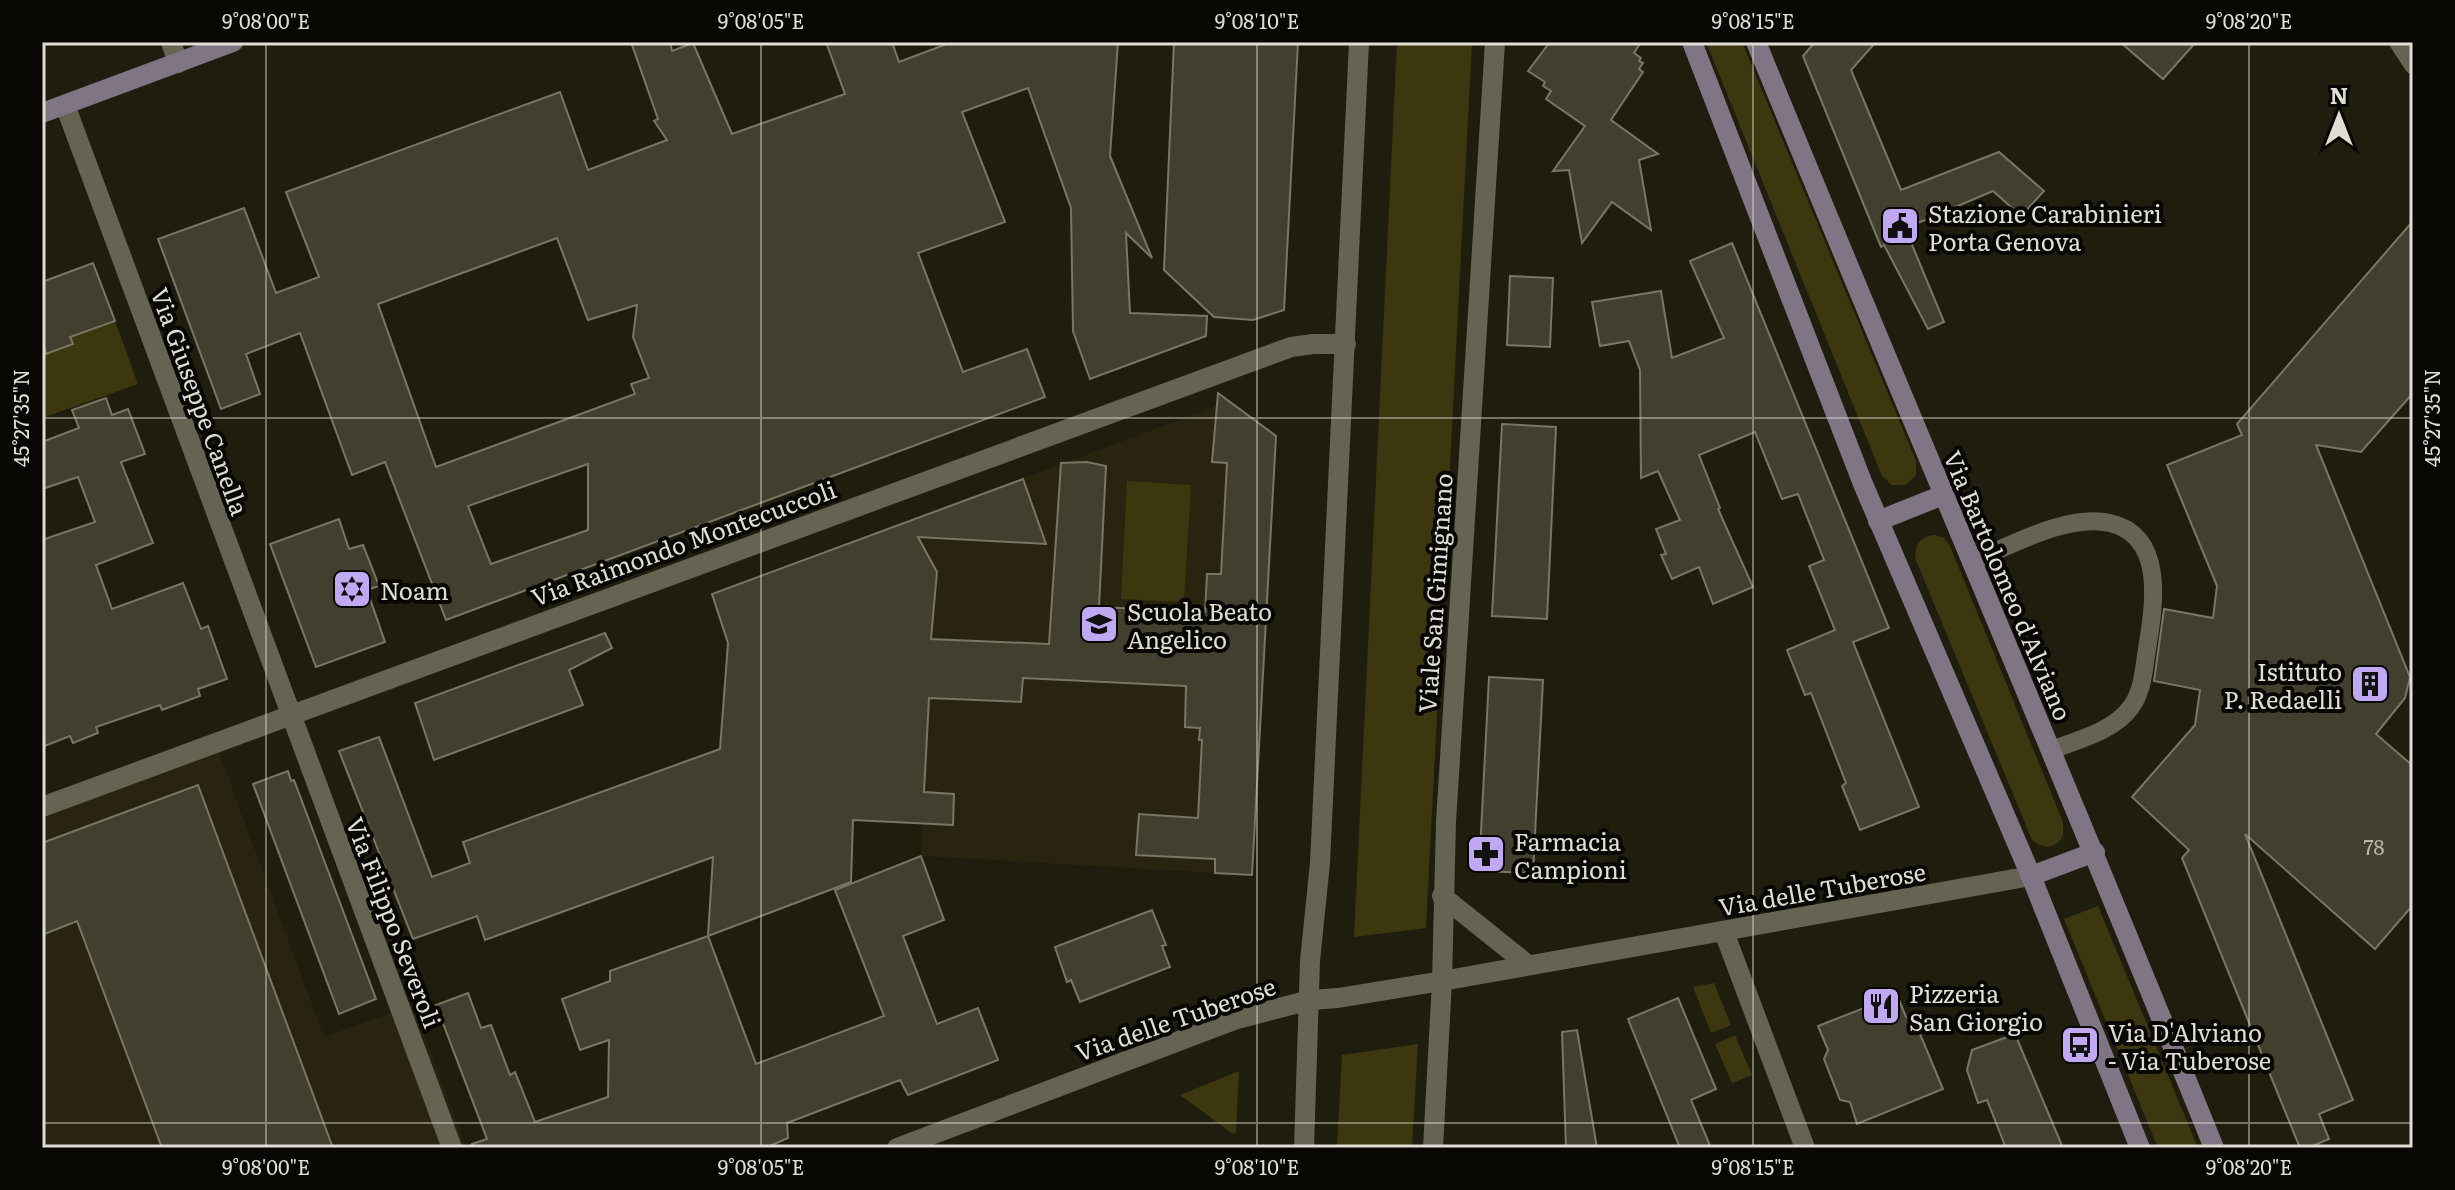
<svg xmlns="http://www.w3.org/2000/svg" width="2455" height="1190" font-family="Literata,serif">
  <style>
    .built { fill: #28240f }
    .green { fill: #3d370f }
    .building { fill: #423f2f; stroke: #787664; stroke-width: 2; fill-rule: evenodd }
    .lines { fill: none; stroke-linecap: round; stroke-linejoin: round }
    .lane { stroke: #656351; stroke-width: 18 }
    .street { stroke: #656351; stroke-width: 20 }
    .secondary { stroke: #807584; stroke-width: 20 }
    .ticks { fill: none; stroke: #e0ded4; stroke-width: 2; stroke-opacity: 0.45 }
    .labels { text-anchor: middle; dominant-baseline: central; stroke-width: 8; stroke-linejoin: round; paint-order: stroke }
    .number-label { font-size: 20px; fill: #b8b6ab }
    .poi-label { font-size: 24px; fill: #e0ded4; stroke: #080703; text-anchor: start }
    .street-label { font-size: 24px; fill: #e0ded4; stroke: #080703 }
    .neatline { fill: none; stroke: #e0ded4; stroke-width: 3 }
    .ticks-label { font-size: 20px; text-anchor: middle; fill: #e0ded4 }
  </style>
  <rect width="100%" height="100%" fill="#1f1d0e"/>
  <g class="built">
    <polygon points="1230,401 1276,435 1252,875 921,856 931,639 938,574 923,545 913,519"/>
    <polygon points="218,750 324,1037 413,1005 466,1148 42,1148 42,815"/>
  </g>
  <g class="green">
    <polygon points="1397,42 1472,42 1426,928 1354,937"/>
    <polygon points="1706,42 1742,42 1916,461 1916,475 1906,485 1892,485 1882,476"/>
    <polygon points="115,321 138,384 42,418 42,347 47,354 73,344 70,337"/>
    <polygon points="1127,481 1191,485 1184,602 1121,599"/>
    <path d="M1935,535L1944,538L1950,546L2063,822V836C2056,849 2043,850 2032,840L1916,560C1913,546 1920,536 1935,535Z"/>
    <polygon points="2098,906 2198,1148 2158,1148 2064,919"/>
    <polygon points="1714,983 1731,1025 1711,1033 1693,987"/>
    <polygon points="1735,1035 1752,1075 1732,1083 1715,1044"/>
    <polygon points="1418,1044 1412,1148 1337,1148 1342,1055"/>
    <polygon points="1239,1071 1236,1132 1233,1134 1180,1095"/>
  </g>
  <g class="building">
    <path d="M631,42H670L672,51L693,43L732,134L845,94L826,42H892L899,62L952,42H1118L1110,156L1152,258L1126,233L1130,313L1207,316L1206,336L1090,379L1073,331L1071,208L1028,88L962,112L1005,222L918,253L963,372L1027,349L1045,397L446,620L385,462L352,475L300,333L246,354L260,394L221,409L158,239L244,208L276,293L319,277L286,192L560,92L588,170L667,140L654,121L658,119ZM557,238L588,320L637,305L633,337L649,378L631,384L635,394L436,467L378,304ZM588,464V530L491,564L468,506Z"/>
    <polygon points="1174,42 1298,42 1284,310 1253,320 1214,317 1164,270"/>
    <polygon points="1550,42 1641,42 1634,53 1641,58 1639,61 1643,63 1639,69 1643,72 1611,120 1658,154 1639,160 1651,230 1612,202 1582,243 1569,170 1553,171 1585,126 1546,99 1551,91 1543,86 1545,82 1528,71"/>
    <polygon points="1815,42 1876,42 1851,70 1901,190 1999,152 2044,191 2021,216 1993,191 1913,225 1916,231 1908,235 1944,322 1928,329 1884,245 1881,247 1803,56"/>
    <polygon points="2120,42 2196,42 2163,79"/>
    <polygon points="2413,221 2413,393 2361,452 2316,445 2410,677 2405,698 2376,734 2413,766 2413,905 2375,949 2245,834 2353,1100 2319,1114 2329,1139 2308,1148 2300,1148 2182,858 2189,850 2132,797 2195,725 2200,690 2154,681 2164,609 2213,618 2217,586 2167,465 2242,435 2237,424"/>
    <polygon points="1732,243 1889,628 1853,642 1919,807 1860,830 1842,786 1846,783 1811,693 1805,695 1787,650 1835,630 1809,566 1824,560 1798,494 1782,499 1755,432 1699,455 1720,508 1718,509 1753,587 1713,604 1699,567 1672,579 1661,555 1666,554 1656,529 1680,520 1658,471 1641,478 1640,370 1629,341 1600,346 1592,302 1661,291 1672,358 1724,338 1690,261"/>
    <polygon points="93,263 115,321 70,337 73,344 46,354 42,340 42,282"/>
    <polygon points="1510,276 1553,278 1550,347 1507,345"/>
    <polygon points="1218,393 1276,436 1252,875 1215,873 1215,859 1136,855 1139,814 1198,818 1202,740 1199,740 1200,728 1185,727 1186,686 1023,678 1021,702 929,698 924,792 954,794 953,825 853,820 851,882 708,936 713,857 485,940 477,916 413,939 339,751 379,737 432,877 470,863 463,842 720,749 728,643 712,594 1023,479 1046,544 918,537 937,572 931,639 1049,644 1061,463 1087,462 1106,466 1099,607 1205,612 1207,574 1221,574 1227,463 1212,462"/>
    <polygon points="106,398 112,415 128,409 145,454 121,462 153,543 96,565 112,609 183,583 201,629 208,626 227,679 198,689 200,696 162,710 160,705 96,727 98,733 73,743 70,736 42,747 42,540 95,522 78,477 42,489 42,442 79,428 72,410"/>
    <polygon points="1502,424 1556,427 1547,619 1492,616"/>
    <polygon points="339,519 349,549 363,545 379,586 367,590 385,642 316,667 270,544"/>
    <polygon points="605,633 612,648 569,670 583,705 434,760 415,703"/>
    <polygon points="1489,677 1543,680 1533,873 1479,871"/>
    <polygon points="288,771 291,781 294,780 376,999 339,1014 253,784"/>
    <polygon points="198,785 228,866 333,1148 162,1148 77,921 42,935 42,843"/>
    <polygon points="921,856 944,920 903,936 937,1024 978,1008 998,1060 908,1095 900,1080 787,1123 788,1138 765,1148 472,1148 472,1144 487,1139 436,1005 468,993 481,1028 491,1025 510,1075 515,1072 535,1122 608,1097 609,1040 580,1050 562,999 610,981 610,971 708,936 756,1064 884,1016 835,890"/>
    <polygon points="1152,910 1166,945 1162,946 1170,967 1080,1002 1071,980 1067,982 1055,947"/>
    <polygon points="1897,995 1906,1017 1915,1022 1943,1089 1857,1124 1850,1102 1840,1100 1824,1059 1828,1050 1818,1026"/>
    <polygon points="1678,998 1716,1089 1691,1100 1711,1148 1680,1148 1628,1019"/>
    <polygon points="1577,1030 1597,1148 1566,1148 1562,1032"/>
    <polygon points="2015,1034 2063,1148 2006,1148 1987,1100 1978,1103 1967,1070 1972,1050"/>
  </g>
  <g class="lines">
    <g class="lane">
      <polyline points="2398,42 2413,65"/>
      <path d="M1971,562C2010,546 2068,513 2110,523C2166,536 2154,606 2147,649C2144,668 2143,691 2131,707C2114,731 2078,740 2051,750"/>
    </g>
    <g class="street">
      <polyline points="171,42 178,63"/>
      <polyline points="65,105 452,1148"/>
      <polyline points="42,807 1291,347 1313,344 1346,344"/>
      <polyline points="1442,896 1528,965"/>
      <polyline points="1724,932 1805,1148"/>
      <polyline points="897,1148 1237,1019 1310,1000 1338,998 1442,981 2031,876"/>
      <polyline points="1304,1148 1310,961 1320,863 1359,42"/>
      <polyline points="1433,1148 1442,981 1446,822 1495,42"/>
    </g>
    <g class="secondary">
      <polyline points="1692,42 1863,484 2031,876 2140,1148"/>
      <path d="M1756,42C1907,411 2065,778 2214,1148"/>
      <polyline points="42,113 233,42"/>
      <polyline points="1878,521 1943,495"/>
      <polyline points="2031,876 2095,852"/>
    </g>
  </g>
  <path class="ticks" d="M266,42V1148M761,42V1148M1257,42V1148M1753,42V1148M2249,42V1148M42,418H2413M42,1123H2413"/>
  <defs>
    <g id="civic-square" transform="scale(2)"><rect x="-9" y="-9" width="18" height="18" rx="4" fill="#c0a8f3" stroke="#080703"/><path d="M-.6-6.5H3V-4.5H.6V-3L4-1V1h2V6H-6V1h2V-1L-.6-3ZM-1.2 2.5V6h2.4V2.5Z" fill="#111"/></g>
    <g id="synagogue-square" transform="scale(2)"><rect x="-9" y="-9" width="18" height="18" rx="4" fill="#c0a8f3" stroke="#080703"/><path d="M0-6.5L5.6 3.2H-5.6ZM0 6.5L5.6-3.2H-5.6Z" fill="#111"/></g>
    <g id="school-square" transform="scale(2)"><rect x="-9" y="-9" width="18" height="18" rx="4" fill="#c0a8f3" stroke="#080703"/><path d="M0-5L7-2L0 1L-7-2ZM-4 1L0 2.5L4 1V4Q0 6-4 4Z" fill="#111"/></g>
    <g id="building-square" transform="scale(2)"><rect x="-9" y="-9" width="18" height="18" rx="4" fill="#c0a8f3" stroke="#080703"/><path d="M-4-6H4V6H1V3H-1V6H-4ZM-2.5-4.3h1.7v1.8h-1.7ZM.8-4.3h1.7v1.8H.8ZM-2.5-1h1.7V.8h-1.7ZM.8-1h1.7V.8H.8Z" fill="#111"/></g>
    <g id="pharmacy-square" transform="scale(2)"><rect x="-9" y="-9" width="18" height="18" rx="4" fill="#c0a8f3" stroke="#080703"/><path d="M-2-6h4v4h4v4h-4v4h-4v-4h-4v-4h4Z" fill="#111"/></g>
    <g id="restaurant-square" transform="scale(2)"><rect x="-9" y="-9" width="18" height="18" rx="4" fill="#c0a8f3" stroke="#080703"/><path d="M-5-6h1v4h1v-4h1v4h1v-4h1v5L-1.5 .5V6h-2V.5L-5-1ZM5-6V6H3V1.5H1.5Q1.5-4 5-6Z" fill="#111"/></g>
    <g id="bus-square" transform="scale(2)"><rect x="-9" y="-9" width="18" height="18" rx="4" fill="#c0a8f3" stroke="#080703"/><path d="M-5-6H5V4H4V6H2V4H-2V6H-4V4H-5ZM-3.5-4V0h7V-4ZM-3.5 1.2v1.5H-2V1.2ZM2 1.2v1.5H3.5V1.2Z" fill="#111"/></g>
  </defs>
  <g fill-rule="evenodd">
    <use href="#civic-square" x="1900" y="226"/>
    <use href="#synagogue-square" x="352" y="589"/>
    <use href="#school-square" x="1099" y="624"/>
    <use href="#building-square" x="2370" y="684"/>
    <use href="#pharmacy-square" x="1486" y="854"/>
    <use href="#restaurant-square" x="1881" y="1006"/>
    <use href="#bus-square" x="2080" y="1045"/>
  </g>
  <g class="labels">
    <g class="number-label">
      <text x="2374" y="846">78</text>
    </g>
    <g class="poi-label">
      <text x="1928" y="212">Stazione Carabinieri<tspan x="1928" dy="28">Porta Genova</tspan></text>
      <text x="380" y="589">Noam</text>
      <text x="1127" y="610">Scuola Beato<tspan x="1127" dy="28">Angelico</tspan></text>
      <text x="2342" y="670" text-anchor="end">Istituto<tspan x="2342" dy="28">P. Redaelli</tspan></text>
      <text x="1514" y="840">Farmacia<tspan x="1514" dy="28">Campioni</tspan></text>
      <text x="1909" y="992">Pizzeria<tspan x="1909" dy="28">San Giorgio</tspan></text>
      <text x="2108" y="1031">Via D'Alviano<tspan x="2108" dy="28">- Via Tuberose</tspan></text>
    </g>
    <g class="street-label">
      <text transform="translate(201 401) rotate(70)">Via Giuseppe Canella</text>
      <text transform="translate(683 542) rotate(-20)">Via Raimondo Montecuccoli</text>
      <text transform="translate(2009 585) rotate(67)">Via Bartolomeo d'Alviano</text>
      <text transform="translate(1434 593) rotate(-86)">Viale San Gimignano</text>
      <text transform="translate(1822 888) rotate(-10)">Via delle Tuberose</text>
      <text transform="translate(395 922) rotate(69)">Via Filippo Severoli</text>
      <text transform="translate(1175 1018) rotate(-19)">Via delle Tuberose</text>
    </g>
  </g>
  <rect width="2455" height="1190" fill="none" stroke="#080703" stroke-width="88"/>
  <g transform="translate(2339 116)" stroke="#080703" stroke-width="6" paint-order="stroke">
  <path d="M0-6L14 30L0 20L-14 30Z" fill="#e0ded4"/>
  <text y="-12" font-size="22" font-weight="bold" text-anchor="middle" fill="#e0ded4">N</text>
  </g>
  <rect x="44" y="44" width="2367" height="1102" class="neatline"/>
  <g class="ticks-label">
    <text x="266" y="29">9°08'00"E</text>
    <text x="761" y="29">9°08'05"E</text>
    <text x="1257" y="29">9°08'10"E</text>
    <text x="1753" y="29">9°08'15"E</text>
    <text x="2249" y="29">9°08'20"E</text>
    <text transform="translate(22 418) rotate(-90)" y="7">45°27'35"N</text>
    <text transform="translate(2433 418) rotate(-90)" y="7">45°27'35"N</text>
    <text x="266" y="1175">9°08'00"E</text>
    <text x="761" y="1175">9°08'05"E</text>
    <text x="1257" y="1175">9°08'10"E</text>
    <text x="1753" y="1175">9°08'15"E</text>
    <text x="2249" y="1175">9°08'20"E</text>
  </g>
</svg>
